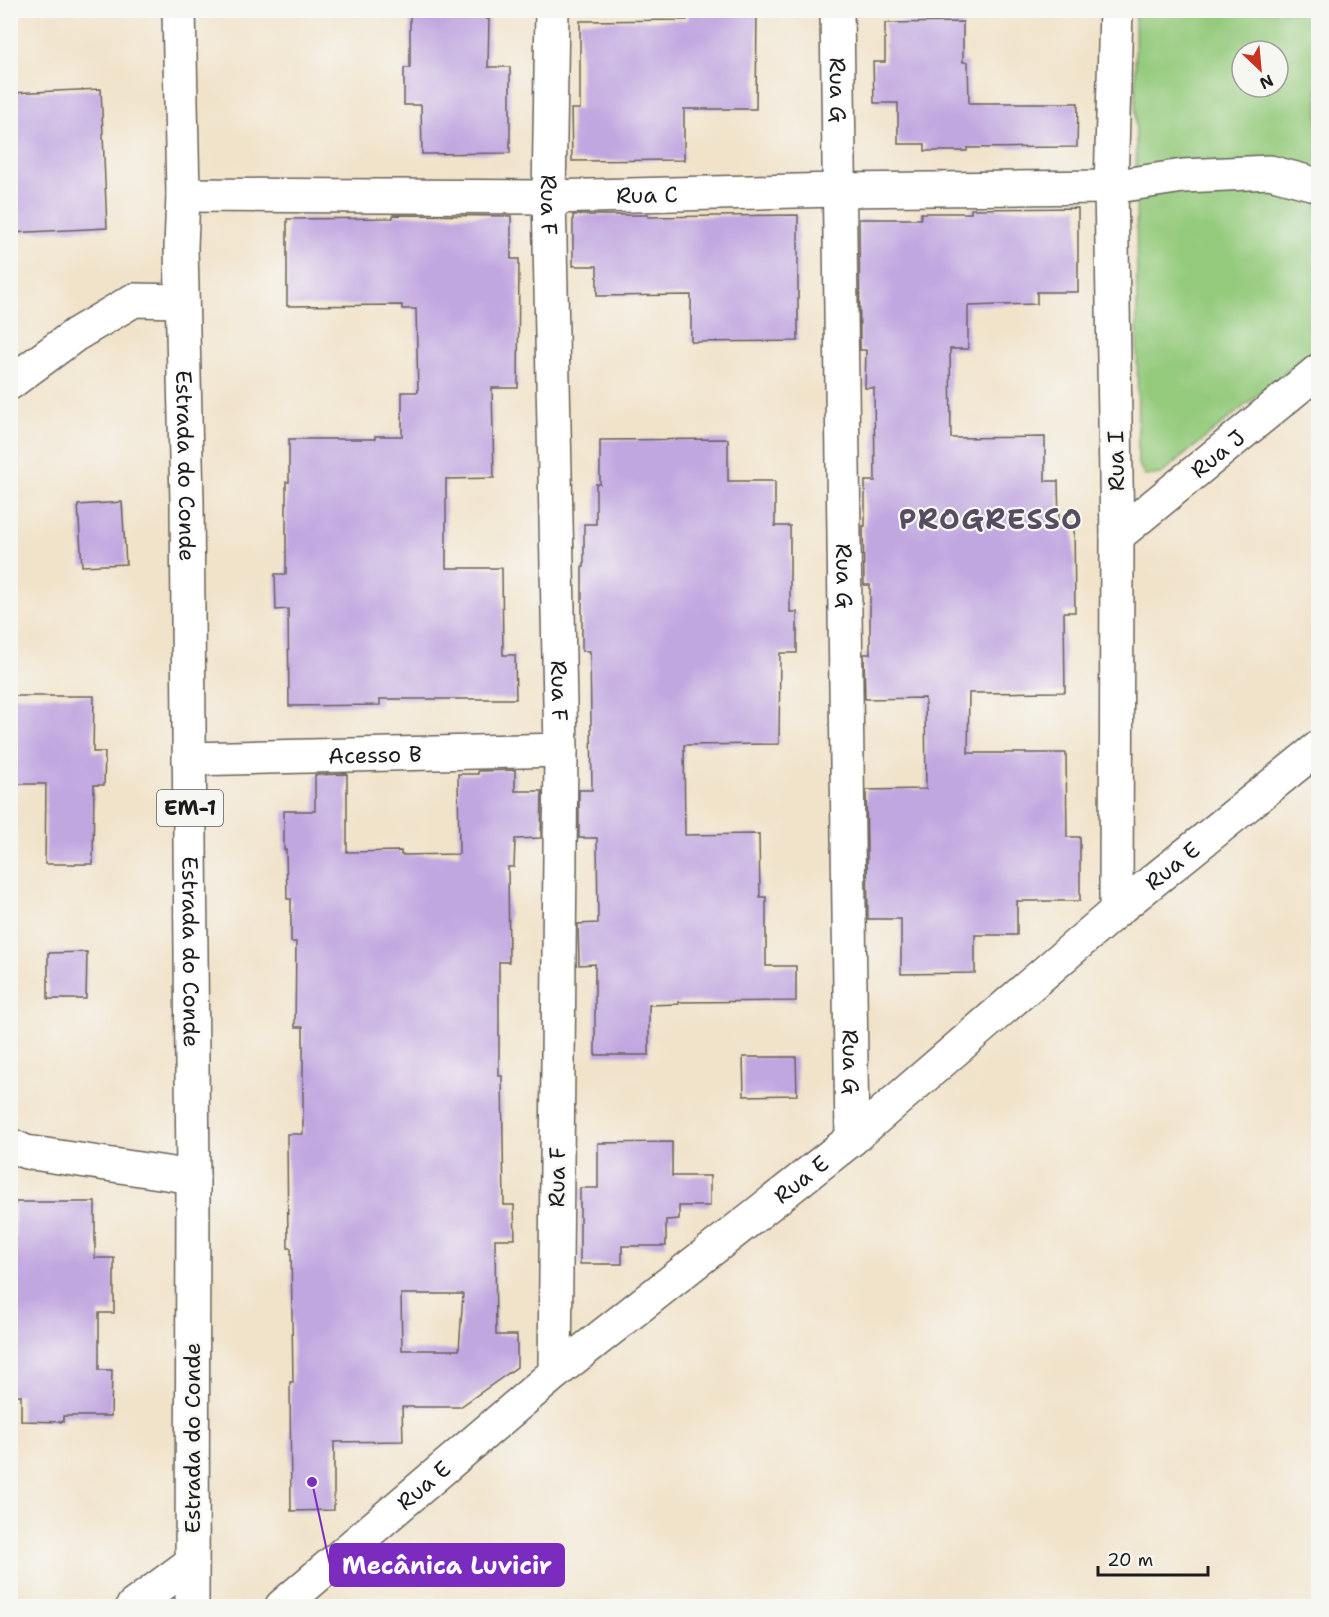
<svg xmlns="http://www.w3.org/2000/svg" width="1329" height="1617" font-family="'Shantell Sans',sans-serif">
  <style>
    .green { fill: #94ca7b; stroke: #58734c; stroke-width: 1.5; fill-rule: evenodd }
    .building { fill: #c1a7e0; fill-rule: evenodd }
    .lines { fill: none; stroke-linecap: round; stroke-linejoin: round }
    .minor-casing { stroke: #676259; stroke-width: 36 }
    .major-casing { stroke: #676259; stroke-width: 36 }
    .minor { stroke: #fff; stroke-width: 33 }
    .major { stroke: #fff; stroke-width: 33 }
    .labels { text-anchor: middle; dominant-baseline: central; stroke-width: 4.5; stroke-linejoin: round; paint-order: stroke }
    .shield { fill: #f6f6f2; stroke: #5d5d5c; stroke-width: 1.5 }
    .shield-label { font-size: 21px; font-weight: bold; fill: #1c1c1c }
    .street-label { font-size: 22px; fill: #1c1c1c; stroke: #f6f6f2 }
    .district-label { font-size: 28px; font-weight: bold; letter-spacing: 1.5px; fill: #564d61; stroke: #f6f6f2 }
    .leader { fill: none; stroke: #7b2cbf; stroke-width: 2 }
    .callout-dot { fill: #7b2cbf; stroke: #f6f6f2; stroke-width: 2 }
    .callout { fill: #7b2cbf; stroke: #7b2cbf; stroke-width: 2 }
    .callout-label { font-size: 24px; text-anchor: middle; font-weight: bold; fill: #fff }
  </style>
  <rect width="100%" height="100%" fill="#f6f6f2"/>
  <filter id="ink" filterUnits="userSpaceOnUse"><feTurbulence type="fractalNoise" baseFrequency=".0167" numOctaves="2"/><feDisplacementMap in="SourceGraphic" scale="12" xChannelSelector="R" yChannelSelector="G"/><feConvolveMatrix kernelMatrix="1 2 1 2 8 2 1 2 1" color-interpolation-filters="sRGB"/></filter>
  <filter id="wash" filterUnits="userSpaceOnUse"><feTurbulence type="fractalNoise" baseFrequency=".008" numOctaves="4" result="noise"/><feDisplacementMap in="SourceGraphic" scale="24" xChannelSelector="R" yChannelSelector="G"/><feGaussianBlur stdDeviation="1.35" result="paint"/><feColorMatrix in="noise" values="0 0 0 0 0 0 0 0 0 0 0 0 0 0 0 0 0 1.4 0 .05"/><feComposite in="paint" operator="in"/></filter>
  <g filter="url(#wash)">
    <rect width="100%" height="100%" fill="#f1e3ca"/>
    <path class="green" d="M1135,11H1318V346L1161,474L1145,476L1138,463ZM1242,51H1278V87H1242Z"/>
    <g id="blocks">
      <g class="building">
        <polygon points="410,10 487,10 487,19 489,19 488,67 510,67 510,153 422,154 421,105 404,105 404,68 410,68"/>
        <polygon points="687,10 757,10 756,109 684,109 684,160 572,161 571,109 580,109 580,21 687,20"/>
        <polygon points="963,22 963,62 968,62 969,103 1078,103 1077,147 967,148 967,151 925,151 925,144 898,144 898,103 874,103 873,62 885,62 885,23"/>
        <polygon points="101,89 107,228 10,233 10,93"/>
        <polygon points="1078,208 1078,292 1037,292 1037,304 968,306 968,349 950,349 951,438 1045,437 1045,481 1058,481 1059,524 1074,523 1075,612 1064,612 1065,692 969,693 968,753 1066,753 1067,837 1080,837 1080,901 1017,901 1017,935 975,935 975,973 901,974 901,919 868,919 866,790 926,789 925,698 865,699 864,654 870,654 870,585 864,585 863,526 865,526 865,481 875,481 874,388 865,388 866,350 860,350 859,219 921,219 921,213 971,213 971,209"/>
        <polygon points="393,215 511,216 511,259 519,259 518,388 492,388 494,478 446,479 446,568 502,568 503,655 515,655 516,699 380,699 380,705 289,706 288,609 276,610 275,574 286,574 286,482 289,482 289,439 375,439 375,436 402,436 402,392 418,392 416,309 402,309 402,305 287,306 287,219 393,218"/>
        <polygon points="573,215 648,215 648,217 798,215 798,341 691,342 691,295 597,296 597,266 573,266"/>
        <polygon points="728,439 728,481 775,481 775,526 790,526 790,612 797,612 797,653 780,653 779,744 684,745 685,835 759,834 760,897 766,897 766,966 796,966 796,1001 679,1002 679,1004 649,1005 649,1055 595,1055 595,964 579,965 578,924 598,923 597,838 579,838 579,790 592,790 590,651 582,651 582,567 584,567 584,524 596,524 596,484 600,484 600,440"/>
        <polygon points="122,502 126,564 82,566 78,505"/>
        <polygon points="10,696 94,696 93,752 105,752 104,785 94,785 93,864 45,864 46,784 10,784"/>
        <path d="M515,770V791H542L541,838L515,839L514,867H508L509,962H499V1076H502L504,1205H514L515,1239H495L496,1335H517V1367L460,1407H402L403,1441L334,1442V1510L291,1511L290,1382H293L291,1248H288L287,1134H303V1027H295L296,942H291V899H287L286,850H284V811H315V775L347,774V852L401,851V855L459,854L458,774H478V771ZM401,1294H463L459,1350H402Z"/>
        <polygon points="87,952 86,999 48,999 48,953"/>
        <polygon points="743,1057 796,1057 797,1095 744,1096"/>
        <polygon points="672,1142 672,1176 710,1176 710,1206 679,1206 679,1219 666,1220 666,1246 622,1246 622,1264 580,1264 580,1188 598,1188 598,1143"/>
        <polygon points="15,1202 95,1202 95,1258 114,1258 114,1313 99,1313 99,1370 112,1370 111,1416 63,1416 63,1422 21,1421 21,1395 10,1395 10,1285 15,1285"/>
      </g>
    </g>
  </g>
  <g filter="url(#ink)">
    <use href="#blocks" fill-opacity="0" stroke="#676259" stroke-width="1.5"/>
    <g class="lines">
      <g class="minor-casing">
        <g id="minor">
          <path id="s1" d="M552,10L549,197L561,750L555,1373"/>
          <path id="s2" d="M837,10L852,1139"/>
          <path id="s3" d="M183,195L549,197L838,190L1111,187L1183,176L1270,172L1318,185"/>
          <polyline points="10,383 75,335 134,300 182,301"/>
          <path id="s4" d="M1117,536L1318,371"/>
          <path id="s5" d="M189,759L561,750"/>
          <polyline points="1116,911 1117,536 1111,187 1116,10"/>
          <polyline points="10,1145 26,1152 193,1177"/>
          <polyline points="133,1606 191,1563"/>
          <path id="s6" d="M282,1606L555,1373L852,1139L1116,911L1318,748"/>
        </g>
      </g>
      <g class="major-casing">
        <g id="major">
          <path id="s7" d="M179,10L183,195L181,247L187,502L193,1177L192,1606"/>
        </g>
      </g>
      <use href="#minor" class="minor"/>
      <use href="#major" class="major"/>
    </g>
  </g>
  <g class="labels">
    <rect class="shield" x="157" y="790" width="66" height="36" rx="4.5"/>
    <g class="shield-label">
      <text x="190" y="808">EM-1</text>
    </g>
    <g class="street-label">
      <text stroke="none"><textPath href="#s2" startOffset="80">Rua G</textPath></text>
      <text stroke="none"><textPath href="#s3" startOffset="464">Rua C</textPath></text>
      <text stroke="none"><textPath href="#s1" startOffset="195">Rua F</textPath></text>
      <text stroke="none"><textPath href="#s4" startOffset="130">Rua J</textPath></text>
      <text transform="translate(1116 461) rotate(-91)">Rua I</text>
      <text stroke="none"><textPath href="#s7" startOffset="456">Estrada do Conde</textPath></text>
      <text stroke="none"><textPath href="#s2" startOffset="566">Rua G</textPath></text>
      <text stroke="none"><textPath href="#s1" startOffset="681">Rua F</textPath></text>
      <text stroke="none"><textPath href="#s5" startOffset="186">Acesso B</textPath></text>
      <text stroke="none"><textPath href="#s6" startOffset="1158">Rua E</textPath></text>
      <text stroke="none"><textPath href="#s7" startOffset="942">Estrada do Conde</textPath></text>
      <text stroke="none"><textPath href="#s2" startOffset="1052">Rua G</textPath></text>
      <text transform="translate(557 1177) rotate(-89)">Rua F</text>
      <text stroke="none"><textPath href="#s6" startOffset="672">Rua E</textPath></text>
      <text transform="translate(192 1438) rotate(-90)">Estrada do Conde</text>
      <text stroke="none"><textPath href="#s6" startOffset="186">Rua E</textPath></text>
    </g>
    <g class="district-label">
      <text x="991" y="519">PROGRESSO</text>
    </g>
  </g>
  <path class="leader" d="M312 1482L330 1565"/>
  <circle class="callout-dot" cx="312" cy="1482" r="6"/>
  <rect class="callout" x="330" y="1544" width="234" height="42" rx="6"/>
  <g class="callout-label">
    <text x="447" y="1574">Mecânica Luvicir</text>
  </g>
  <rect width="1329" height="1617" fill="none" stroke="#f6f6f2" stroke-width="36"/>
  <g transform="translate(1260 69) rotate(154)"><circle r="28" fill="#f6f6f2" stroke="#9f9f9c" stroke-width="1.5"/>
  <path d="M0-4.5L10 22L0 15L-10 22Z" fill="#c8321e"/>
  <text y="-9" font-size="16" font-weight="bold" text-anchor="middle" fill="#1c1c1c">N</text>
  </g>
  <path d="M1098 1566v9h110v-9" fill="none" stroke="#1c1c1c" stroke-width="3"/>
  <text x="1107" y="1566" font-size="18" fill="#1c1c1c" stroke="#f6f6f2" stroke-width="4.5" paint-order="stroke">20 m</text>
</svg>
